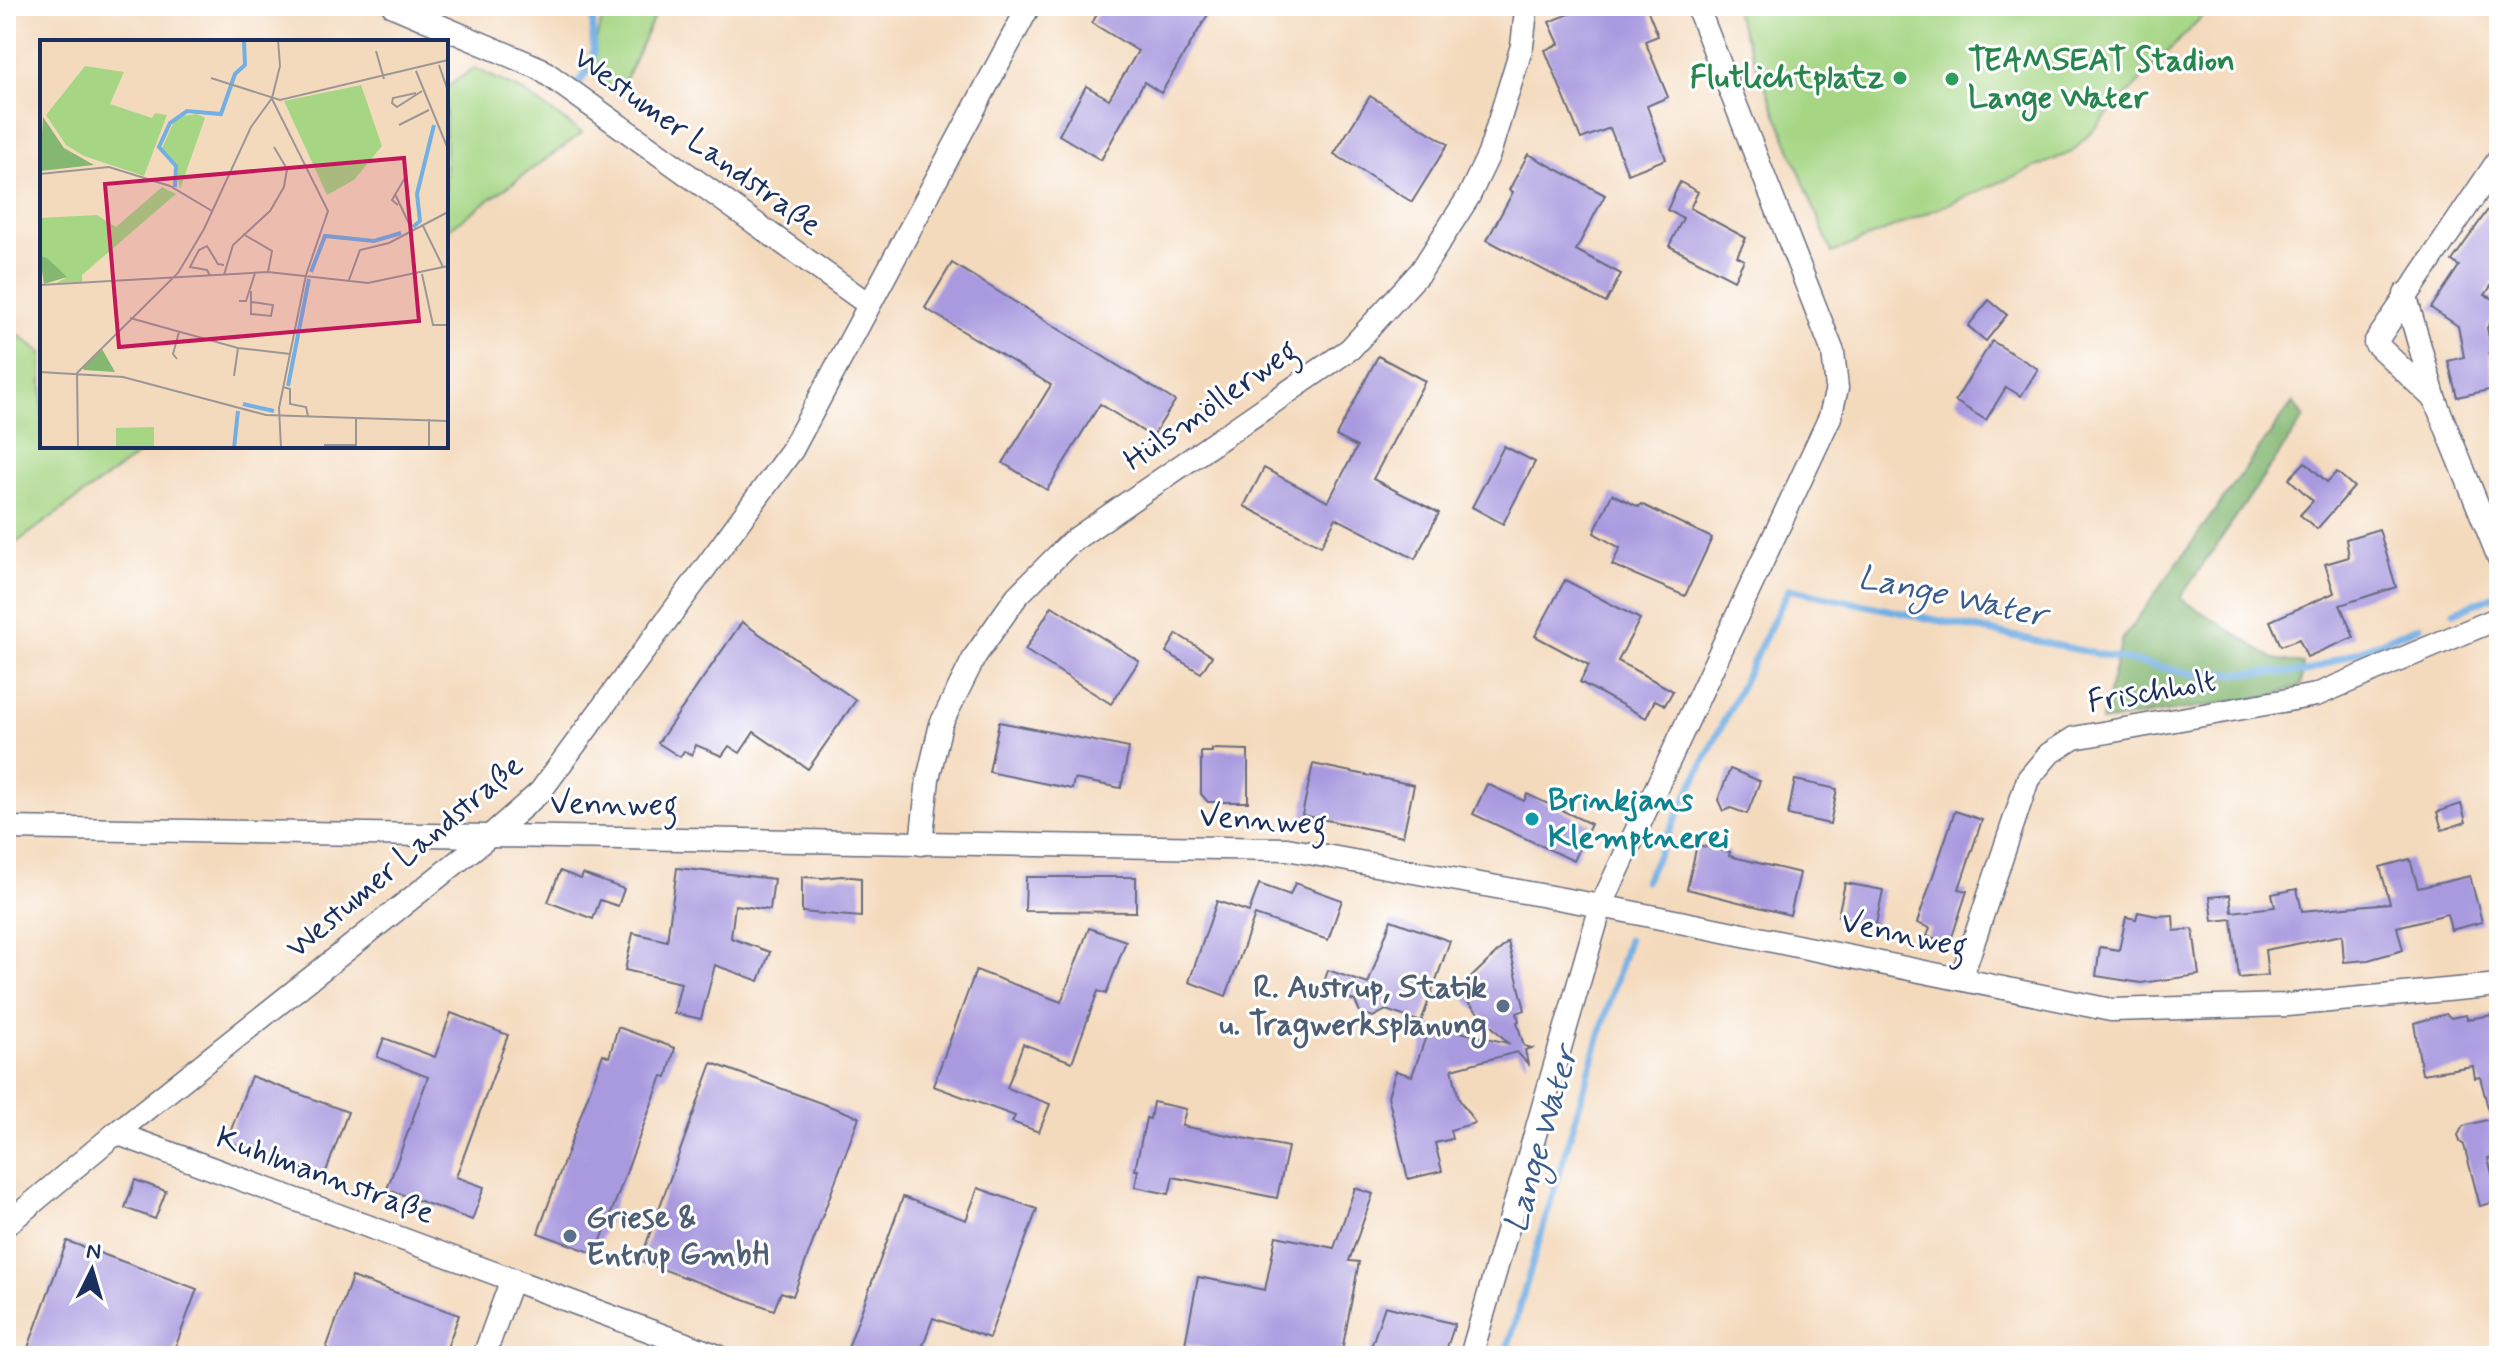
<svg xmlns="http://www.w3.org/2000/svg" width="2505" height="1362" font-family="Mynerve,sans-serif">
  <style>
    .green { fill: #a6d684; stroke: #608271; stroke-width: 2 }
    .forest { fill: #84b772; stroke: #507368; stroke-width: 2 }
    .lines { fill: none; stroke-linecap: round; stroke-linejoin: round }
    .stream { stroke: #72afe4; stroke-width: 7 }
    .building { fill: #a99adf }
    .minor-casing { stroke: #676b7f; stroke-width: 25 }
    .minor { stroke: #fff; stroke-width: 22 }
    .leisure-dot { fill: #2e9e5b; stroke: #fff; stroke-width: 3 }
    .culture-dot { fill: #0f9aa8; stroke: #fff; stroke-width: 3 }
    .service-dot { fill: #5c6f8a; stroke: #fff; stroke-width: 3 }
    .labels { text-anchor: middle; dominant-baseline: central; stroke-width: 6; stroke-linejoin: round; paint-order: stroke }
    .leisure-label { font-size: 32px; font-weight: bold; fill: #27864d; stroke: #fff; text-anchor: start }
    .street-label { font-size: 32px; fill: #1b2f5e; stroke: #fff }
    .culture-label { font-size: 32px; font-weight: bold; fill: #0d838f; stroke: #fff; text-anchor: start }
    .service-label { font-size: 32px; font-weight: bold; fill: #4e5e75; stroke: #fff; text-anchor: end }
    .water-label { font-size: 34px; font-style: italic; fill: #395c8d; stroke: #fff }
    .inset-river { fill: none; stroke: #72afe4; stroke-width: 4 }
    .inset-road { fill: none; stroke: #9d9697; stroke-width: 2 }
    .view { fill: #c2185b; fill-opacity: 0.15; stroke: #c2185b; stroke-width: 4 }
    .inset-edge { fill: none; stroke: #1b2f5e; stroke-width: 4 }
  </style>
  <rect width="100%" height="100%" fill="#fff"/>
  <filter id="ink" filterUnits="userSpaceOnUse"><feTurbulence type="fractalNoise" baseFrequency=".0125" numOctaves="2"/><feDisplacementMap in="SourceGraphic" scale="16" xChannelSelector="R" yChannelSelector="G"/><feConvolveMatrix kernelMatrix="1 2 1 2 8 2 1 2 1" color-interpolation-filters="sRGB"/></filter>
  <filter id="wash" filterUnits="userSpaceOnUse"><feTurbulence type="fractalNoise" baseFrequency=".006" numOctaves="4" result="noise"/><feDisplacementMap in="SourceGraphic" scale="32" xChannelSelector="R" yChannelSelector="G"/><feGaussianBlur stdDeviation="1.8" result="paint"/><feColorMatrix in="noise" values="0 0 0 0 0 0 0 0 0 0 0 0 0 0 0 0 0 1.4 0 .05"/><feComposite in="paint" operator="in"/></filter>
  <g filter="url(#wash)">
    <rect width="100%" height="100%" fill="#f4dabd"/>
    <g class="green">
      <polygon points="606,6 659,6 619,94 587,70"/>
      <polygon points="1733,6 2212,6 2072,152 1832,253"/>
      <polygon points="474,68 522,91 582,133 446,231 446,88"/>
      <polygon points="6,325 42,353 42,446 150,446 6,550"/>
    </g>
    <polygon class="forest" points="2293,402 2304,418 2180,598 2274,659 2303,664 2301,685 2275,695 2101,722 2122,640"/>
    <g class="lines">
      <g class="stream">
        <polyline points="579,83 593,62 593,6"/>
        <polyline points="2454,612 2497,594"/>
        <polyline points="1645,881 1789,589 2193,674 2306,672 2420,626"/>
        <polyline points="1505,1356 1628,940"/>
      </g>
    </g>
    <g id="blocks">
      <g class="building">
        <polygon points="1102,6 1213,6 1161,93 1144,82 1101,160 1059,135 1086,86 1109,99 1138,51 1092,23"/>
        <polygon points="1590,6 1646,6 1658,36 1645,41 1668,97 1647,106 1666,159 1628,174 1610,128 1581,139 1545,50 1559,44 1549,22"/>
        <polygon points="1370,96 1448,144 1412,202 1334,154"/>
        <polygon points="1528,154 1605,195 1576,250 1621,274 1606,303 1487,240 1513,192 1509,190"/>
        <polygon points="1680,182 1698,192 1690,208 1746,238 1737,256 1744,260 1734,280 1669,246 1683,218 1667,210"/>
        <polygon points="2499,194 2499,274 2485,295 2499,301 2499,307 2487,328 2492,352 2489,353 2494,380 2493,389 2457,397 2448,361 2464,357 2458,326 2431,308 2459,266 2452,261"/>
        <polygon points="952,263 1175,401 1152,437 1100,404 1047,490 1003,463 1051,385 925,308"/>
        <polygon points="1989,300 2007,315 1986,341 1968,326"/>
        <polygon points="1992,341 2038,369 2021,396 2006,387 1986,420 1955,401"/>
        <polygon points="1378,356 1425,381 1373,479 1439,513 1415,559 1336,518 1321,546 1244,506 1264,468 1328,502 1357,447 1336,436"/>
        <polygon points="1504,446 1535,462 1503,524 1472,507"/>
        <polygon points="2305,462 2327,482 2337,472 2354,487 2317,529 2300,515 2313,501 2289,479"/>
        <polygon points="1612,494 1639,507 1641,504 1712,538 1685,596 1612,565 1620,548 1594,533"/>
        <polygon points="2379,529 2396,587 2340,605 2354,637 2307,657 2299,639 2281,646 2270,621 2334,593 2325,564 2349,557 2346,539"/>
        <polygon points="1565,580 1640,619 1618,661 1673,691 1665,705 1655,700 1646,718 1580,682 1589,665 1535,636"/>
        <polygon points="1052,606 1139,661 1111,704 1025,650"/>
        <polygon points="742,622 856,700 808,769 754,732 740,753 729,746 722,756 696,745 692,755 684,751 680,757 658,743"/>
        <polygon points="1177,634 1212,656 1201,673 1166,652"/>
        <polygon points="999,722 1129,748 1121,788 1074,779 1072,789 989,772"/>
        <polygon points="1212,749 1248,750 1248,802 1208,802 1201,794 1201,752 1212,752"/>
        <polygon points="1313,764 1414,785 1403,836 1302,815"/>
        <polygon points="1730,769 1760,781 1747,814 1731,808 1723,811 1718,800"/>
        <polygon points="1795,780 1837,789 1830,824 1788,815"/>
        <polygon points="1487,784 1524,801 1527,794 1591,824 1574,861 1473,814"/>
        <polygon points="2461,804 2466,822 2442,830 2437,812"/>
        <polygon points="1955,811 1982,820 1959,889 1967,891 1950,943 1927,936 1930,928 1917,923"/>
        <polygon points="1697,845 1730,852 1729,856 1800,873 1790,915 1687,889"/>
        <polygon points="2410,859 2418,888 2470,876 2482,922 2451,930 2447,914 2397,927 2403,950 2368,960 2344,962 2342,935 2265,950 2268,975 2239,978 2232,919 2213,921 2210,897 2230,895 2232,912 2275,907 2272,894 2297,889 2302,911 2390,903 2380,867"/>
        <polygon points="677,868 774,879 770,910 735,905 731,938 770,952 759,981 715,965 701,1019 674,1013 681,983 625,970 633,933 667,941"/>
        <polygon points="560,871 581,879 583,874 624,889 618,906 600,900 593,919 548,902"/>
        <polygon points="841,876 861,878 861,917 802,912 802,877 823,878"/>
        <polygon points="1026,877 1136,877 1136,912 1025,911"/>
        <polygon points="1295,883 1342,900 1328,940 1255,915 1226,996 1189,982 1217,901 1249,912 1259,884 1290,895"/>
        <polygon points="1845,883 1883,890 1876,924 1838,916"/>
        <polygon points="2138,912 2157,916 2173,915 2174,931 2193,929 2199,975 2141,983 2096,976 2100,947 2119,950 2126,917 2136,919"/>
        <polygon points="1391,920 1450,941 1421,1022 1386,1010 1373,1017 1360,1012 1355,1001 1322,989 1328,970 1368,984"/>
        <polygon points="1089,928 1126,941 1106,994 1098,991 1072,1062 1023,1044 1007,1088 1050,1104 1039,1132 1012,1122 1015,1116 933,1086 976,970 1061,1002"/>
        <polygon points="1508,942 1525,1010 1517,1013 1519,1021 1517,1022 1524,1046 1532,1048 1525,1050 1528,1064 1517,1052 1452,1069 1459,1099 1475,1123 1450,1130 1452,1139 1435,1143 1442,1171 1408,1179 1388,1096 1396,1071 1412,1076 1430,1025 1508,1043 1457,991"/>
        <polygon points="451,1013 508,1035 456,1177 484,1187 472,1220 387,1189 428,1077 377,1057 384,1038 435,1057"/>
        <polygon points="2446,1014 2451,1018 2466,1015 2467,1019 2499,1014 2499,1062 2496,1062 2499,1119 2492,1120 2499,1156 2488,1158 2499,1201 2480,1206 2464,1145 2460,1142 2458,1135 2463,1126 2491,1119 2480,1077 2475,1078 2473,1066 2422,1074 2414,1023"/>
        <polygon points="618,1027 675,1048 667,1077 662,1076 596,1254 538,1233 603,1054 609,1057"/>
        <polygon points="712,1063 859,1117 793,1296 781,1292 774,1310 640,1261"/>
        <polygon points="251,1076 348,1112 324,1177 227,1141"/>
        <polygon points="1153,1102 1186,1109 1182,1126 1288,1147 1277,1198 1173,1177 1169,1194 1135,1187 1138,1170 1135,1170 1146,1118 1150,1119"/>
        <polygon points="135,1180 166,1191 155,1219 125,1208"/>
        <polygon points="978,1188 1037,1209 989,1338 933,1318 919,1356 845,1356 903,1197 966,1220"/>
        <polygon points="1355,1188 1373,1194 1349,1261 1359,1262 1341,1356 1244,1356 1185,1344 1198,1277 1265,1290 1276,1236 1334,1248"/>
        <polygon points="67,1241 197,1289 172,1356 25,1356"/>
        <polygon points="352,1277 459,1315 444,1356 343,1356 326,1349"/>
        <polygon points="1385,1306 1455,1324 1444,1356 1368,1356"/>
      </g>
    </g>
  </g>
  <g filter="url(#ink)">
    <use href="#blocks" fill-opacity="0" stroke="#676b7f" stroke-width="2"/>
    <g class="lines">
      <g class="minor-casing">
        <g id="minor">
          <polyline points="393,6 539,68 868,304"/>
          <polyline points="2405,294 2435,400 2499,558"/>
          <polyline points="2435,400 2375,343 2499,159"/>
          <polyline points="6,828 1287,849 1601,906 2111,1010 2287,1005 2499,985"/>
          <polyline points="921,844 928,779 941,724 975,656 1017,596 1071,542 1350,349 1421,271 1469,196 1489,154 1522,46 1526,11 1525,6"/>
          <polyline points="1961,979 2028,779 2049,754 2074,738 2316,695 2499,618"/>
          <polyline points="116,1133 718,1356"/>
          <polyline points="6,1225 116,1133 491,835 540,792 792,450 1029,6"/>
          <polyline points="484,1356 512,1279"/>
          <polyline points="1471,1356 1601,906 1830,417 1837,388 1833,352 1697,6"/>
        </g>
      </g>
      <use href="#minor" class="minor"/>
    </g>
  </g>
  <g class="leisure-dot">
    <circle cx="1900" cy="78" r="8"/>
    <circle cx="1952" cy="79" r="8"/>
  </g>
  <circle class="culture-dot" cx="1532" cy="819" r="8"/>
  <g class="service-dot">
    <circle cx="1503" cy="1006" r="8"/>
    <circle cx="570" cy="1236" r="8"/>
  </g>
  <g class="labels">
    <g class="leisure-label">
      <text x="1968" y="61">TEAMSEAT Stadion<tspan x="1968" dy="37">Lange Water</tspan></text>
      <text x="1884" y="78" text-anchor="end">Flutlichtplatz</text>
    </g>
    <g class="street-label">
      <text transform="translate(697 142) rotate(36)">Westumer Landstraße</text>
      <text transform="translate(1211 406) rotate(-35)">Hülsmöllerweg</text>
      <text transform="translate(2152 692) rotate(-10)">Frischholt</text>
      <text transform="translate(614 805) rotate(1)">Vennweg</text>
      <text transform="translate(1263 821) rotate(4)">Vennweg</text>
      <text transform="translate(405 857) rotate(-40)">Westumer Landstraße</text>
      <text transform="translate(1904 935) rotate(12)">Vennweg</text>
      <text transform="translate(325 1176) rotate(20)">Kuhlmannstraße</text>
    </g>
    <g class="culture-label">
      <text x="1548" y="801">Brinkjans<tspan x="1548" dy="37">Klemptnerei</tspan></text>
    </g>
    <g class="service-label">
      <text x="1487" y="988">R. Austrup, Statik<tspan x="1487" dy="37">u. Tragwerksplanung</tspan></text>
      <text x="586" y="1218" text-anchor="start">Griese &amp;<tspan x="586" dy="37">Entrup GmbH</tspan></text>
    </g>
    <g class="water-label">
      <text transform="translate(1952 597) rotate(12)">Lange Water</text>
      <text transform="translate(1542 1140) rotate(-74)">Lange Water</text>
    </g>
  </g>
  <g transform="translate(40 40)">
    <rect width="408" height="408" fill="#f4dabd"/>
    <path d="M45,26L84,32L70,64L112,78L115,73L127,75L104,136L44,116L26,105L6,75ZM321,45L342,106L314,140L287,155L244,61ZM157,74L165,78L140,149L135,122L122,108L136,77ZM122,147L136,154L42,235V242L16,243L26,238L0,216V178L57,175L76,187ZM114,387V408H76V388Z" fill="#a6d684"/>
    <path d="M3,77L24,108L54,125L0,131ZM0,216L7,218L27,237L4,244ZM62,309L75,332L44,330L43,328Z" fill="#84b772"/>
    <path class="inset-river" d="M135,147L136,126L119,107L130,83L147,71L181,74L195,34L205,25L204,0M373,187L380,181L377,154L394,85M271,232L285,196L334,201L361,193M248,346L269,239M203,364L234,371M194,408L198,371"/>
    <path class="inset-road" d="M336,11L344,39M399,25L408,51M376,31L408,109M171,38L240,60L408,20M376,53L353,58L352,63L357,67L382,51M232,59L288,171L266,235L239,368L241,408M359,85L389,70M0,134L69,127L130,146L172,171M355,154L372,190M358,165L352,160L366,136M383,186L403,227M203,194L232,211L228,232M382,234L393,285H408M184,235L193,205L230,171L244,147L247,129L234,107M170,236L167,230L150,227L159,210L167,206L178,224L184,225M309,240L320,210L349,203L408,172M0,245L228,232L328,243L408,226M211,251V274L231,276L233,265L212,262M199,261H206L215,233M90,278L198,308L250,314M137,319L133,314L139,292M0,332L83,337L226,375L408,381M194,336L198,308M243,347L250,349V364L266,367L268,376M316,377V408M389,379V408M284,405H316M38,408L37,333L138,233L164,189L211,87L232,58L240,26L238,0"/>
    <path class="view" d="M364,118L379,281L79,307L65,144Z"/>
    <rect width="408" height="408" class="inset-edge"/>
  </g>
  <rect width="2505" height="1362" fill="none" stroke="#fff" stroke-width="32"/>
  <g transform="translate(92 1270) rotate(5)" stroke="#ffffff" stroke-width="6" paint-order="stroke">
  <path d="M0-6L14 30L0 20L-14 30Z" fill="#1b2f5e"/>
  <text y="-12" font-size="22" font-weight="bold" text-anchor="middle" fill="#1b2f5e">N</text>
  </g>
</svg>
